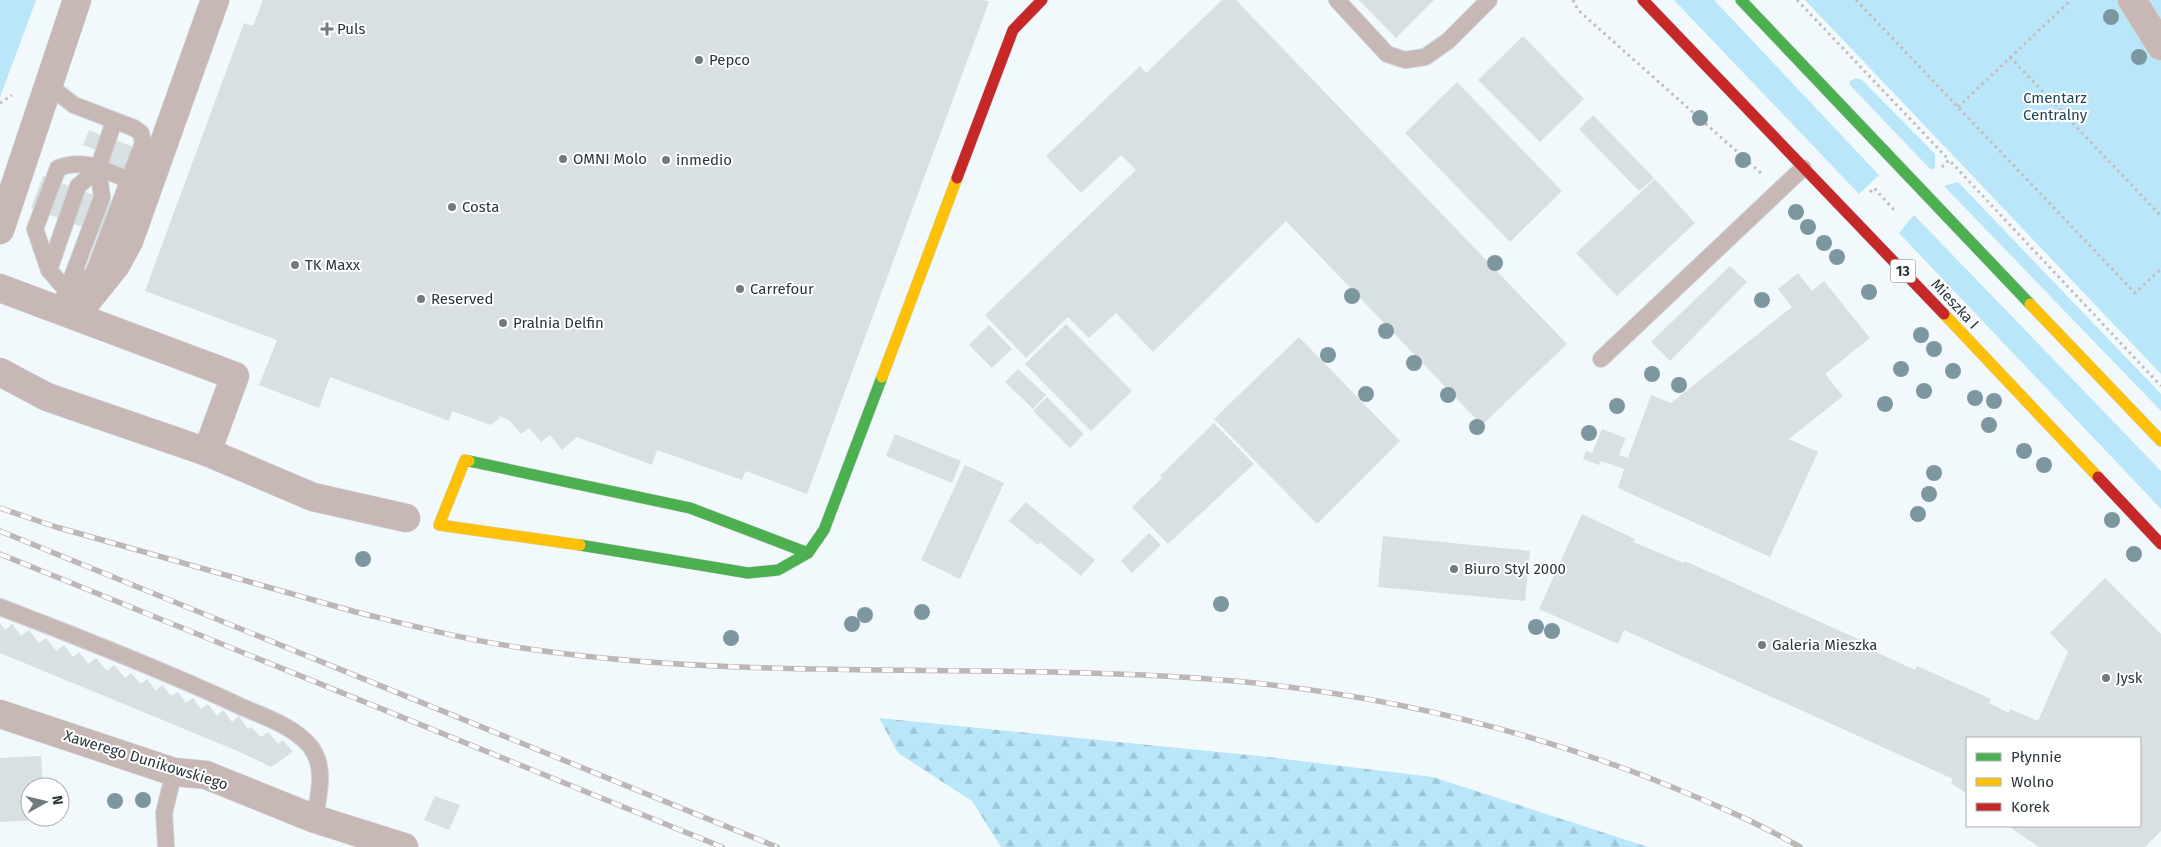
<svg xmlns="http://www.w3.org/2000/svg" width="2161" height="847" font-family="'Fira Sans',sans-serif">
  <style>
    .green { fill: #b9e6f8 }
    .forest { fill: url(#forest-firs) }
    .building { fill: #d8e0e4 }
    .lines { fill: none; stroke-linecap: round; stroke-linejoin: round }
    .lane-casing { stroke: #cfd5d8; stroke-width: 18 }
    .street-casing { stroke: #cfd5d8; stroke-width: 29 }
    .fast-casing { stroke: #cfd5d8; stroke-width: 12 }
    .slow-casing { stroke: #cfd5d8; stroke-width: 12 }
    .jam-casing { stroke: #cfd5d8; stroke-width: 12 }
    .path { stroke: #c4bcbb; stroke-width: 3; stroke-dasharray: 2.5 4; stroke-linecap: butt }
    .lane { stroke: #c8b8b5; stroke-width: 16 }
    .street { stroke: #c8b8b5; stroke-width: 28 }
    .fast { stroke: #4caf50; stroke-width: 11 }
    .slow { stroke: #ffc107; stroke-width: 11 }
    .jam { stroke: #c62828; stroke-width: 11 }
    .rail-casing { stroke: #bbb7b6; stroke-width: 5.5 }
    .rail { stroke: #fff; stroke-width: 4; stroke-dasharray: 11; stroke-linecap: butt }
    .tree { fill: #7d97a0 }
    .poi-dot { fill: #717a7f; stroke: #fff; stroke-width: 2 }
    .labels { text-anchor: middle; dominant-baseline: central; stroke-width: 4; stroke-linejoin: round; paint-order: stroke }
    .shield { fill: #fff; stroke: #6b7276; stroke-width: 1 }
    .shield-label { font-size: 14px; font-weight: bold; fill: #2b363b }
    .poi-label { font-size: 15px; fill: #2b363b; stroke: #fff; text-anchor: start }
    .park-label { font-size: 15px; fill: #1e4654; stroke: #fff }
    .street-label { font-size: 15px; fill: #2b363b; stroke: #fff }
  </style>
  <defs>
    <pattern id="forest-firs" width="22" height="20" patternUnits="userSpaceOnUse" patternTransform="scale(1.25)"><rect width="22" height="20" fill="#b9e6f8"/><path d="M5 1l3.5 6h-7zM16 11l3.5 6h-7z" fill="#9fc6d6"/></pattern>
  </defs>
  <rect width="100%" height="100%" fill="#f2f9fc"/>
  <g class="green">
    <polygon points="0,0 36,0 0,97"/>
    <polygon points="1674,0 1714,0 1879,175 1859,194"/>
    <polygon points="1805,0 2161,0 2161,374"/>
    <polygon points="1856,78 1862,80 1935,154 1935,168 1931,170 1849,84 1850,81"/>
    <polygon points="1958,182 2161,394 2161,411 1944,186"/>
    <polygon points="1914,215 2161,471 2161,509 1899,233"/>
  </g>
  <polygon class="forest" points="879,718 1259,756 1433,777 1648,847 1001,847 972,801 898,753"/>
  <g class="building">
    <polygon points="263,0 983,0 989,2 807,494 746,471 742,480 657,450 652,465 577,437 562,450 550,435 541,442 529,428 521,434 509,420 499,416 499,419 491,425 452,411 449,421 330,377 319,408 259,385 277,340 145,291 244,23 253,26"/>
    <polygon points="1222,0 1236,0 1567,344 1482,425 1286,221 1153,352 1116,313 1089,338 1068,317 1026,358 985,315 1136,170 1121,155 1081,193 1046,156 1140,66 1146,73"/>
    <polygon points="1359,0 1434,0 1396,38"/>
    <polygon points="1523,36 1584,99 1540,142 1478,80"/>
    <polygon points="1457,82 1562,191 1510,242 1405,133"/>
    <polygon points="1593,115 1654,178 1639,191 1579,129"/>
    <polygon points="89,130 101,135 96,150 83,145"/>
    <polygon points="103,135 144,151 136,173 94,157"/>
    <polygon points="43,176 133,210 121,241 31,208"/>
    <polygon points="1655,179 1695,223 1617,296 1576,253"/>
    <polygon points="1730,266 1747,282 1670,361 1651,342"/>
    <polygon points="1798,273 1812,291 1824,281 1870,338 1825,374 1843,396 1789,439 1818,452 1770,557 1618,488 1624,469 1601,461 1599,465 1583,459 1586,451 1592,453 1602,429 1626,438 1619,455 1628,458 1651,395 1671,403 1792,307 1778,289"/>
    <polygon points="1066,324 1132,391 1091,431 1025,364"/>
    <polygon points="989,325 1012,349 992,368 969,345"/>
    <polygon points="1299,337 1400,441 1317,524 1214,419"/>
    <polygon points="1018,369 1046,395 1033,409 1005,382"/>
    <polygon points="1047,397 1084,434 1070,448 1033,411"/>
    <polygon points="1214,423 1254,464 1168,544 1132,507 1162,478 1160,476"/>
    <polygon points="895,434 961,461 952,483 886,456"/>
    <polygon points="965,465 1004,483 960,579 921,560"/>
    <polygon points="1026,502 1095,560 1081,576 1040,542 1038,545 1009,521"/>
    <polygon points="1582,514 1635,539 1633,542 1684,563 1685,561 1867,643 1865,647 1915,670 1917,666 1991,699 1989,703 2009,713 2010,709 2038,721 2068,652 2050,633 2105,578 2161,634 2161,831 2145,847 2039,847 2008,826 2140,826 2140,738 1967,738 1967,794 1951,783 1953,779 1624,630 1618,644 1539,609"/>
    <polygon points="1149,533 1161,545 1132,573 1121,561"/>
    <polygon points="1383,536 1530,551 1525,601 1378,587"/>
    <polygon points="0,623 5,630 12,624 21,636 29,630 39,643 46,638 56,651 64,645 73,657 79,652 88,664 96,658 107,671 114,665 125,678 131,673 141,684 147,679 156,691 162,685 171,696 178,692 186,703 193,698 201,709 208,704 217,716 223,710 232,722 239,716 248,729 251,727 261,737 268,732 278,744 283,740 293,752 271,767 240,752 0,653"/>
    <polygon points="41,756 43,787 30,787 30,817 44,817 44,820 0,822 0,758"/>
    <polygon points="435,796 460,805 449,830 424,820"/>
  </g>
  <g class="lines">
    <g class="lane-casing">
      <g id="lane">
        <polyline points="1337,0 1387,54 1405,60 1425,57 1448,41 1489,0"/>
        <polyline points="48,85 74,105 134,128 141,133 143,143 93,274 67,291 65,294"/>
        <path d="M114,121L98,169L102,197L67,291L49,270L35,229L58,168C85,158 103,170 129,180"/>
        <polyline points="49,270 78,186 98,169"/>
        <polyline points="1601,359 1803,168"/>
        <path d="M0,607C81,638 163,670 242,707C265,717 293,726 310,746C327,767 318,795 315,819"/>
        <polyline points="166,847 164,813 174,772"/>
      </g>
    </g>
    <g class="street-casing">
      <g id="street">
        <polyline points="2132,0 2161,46"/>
        <polyline points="0,230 77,0"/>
        <polyline points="0,288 235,376 207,452"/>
        <polyline points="75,316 116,265 129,241 215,0"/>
        <polyline points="0,372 47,397 207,452 313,497 406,518"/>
        <polyline points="0,714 174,772 206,775 315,819 404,847"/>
      </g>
    </g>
    <g class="fast-casing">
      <g id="fast">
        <polyline points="1741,0 2030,304"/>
        <polyline points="469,461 690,508 808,553"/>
        <polyline points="580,545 748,573 778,570 808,553 824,530 882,377"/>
      </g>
    </g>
    <g class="slow-casing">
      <g id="slow">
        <polyline points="2030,304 2161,441"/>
        <polyline points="1944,314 2098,477"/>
        <polyline points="882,377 957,178"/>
        <polyline points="469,461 465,460 439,525 580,545"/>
      </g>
    </g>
    <g class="jam-casing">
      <g id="jam">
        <polyline points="1643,0 1944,314"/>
        <polyline points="957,178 1013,30 1042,0"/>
        <polyline points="2098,477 2161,544"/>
      </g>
    </g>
    <g class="path">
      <polyline points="1573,0 1578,10 1761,173"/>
      <polyline points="1797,0 1949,160"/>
      <polyline points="1856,0 2135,293 2161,269"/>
      <polyline points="2010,57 2161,216"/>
      <polyline points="0,103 12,95"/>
      <polyline points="1958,107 2071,0"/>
      <polyline points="1942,167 1949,160 2161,386"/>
      <polyline points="1870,192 1874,188 1894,210 1897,208"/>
    </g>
    <use href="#lane" class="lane"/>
    <use href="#street" class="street"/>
    <use href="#fast" class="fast"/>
    <use href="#slow" class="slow"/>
    <use href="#jam" class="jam"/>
    <g class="rail-casing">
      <g id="rail">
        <path d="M0,508L56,527L356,612C409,625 462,639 516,647C753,684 995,660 1234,681C1377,694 1518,727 1652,779C1702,799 1753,820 1800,847"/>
        <polyline points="0,531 777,847"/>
        <polyline points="0,554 722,847"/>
      </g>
    </g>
    <use href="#rail" class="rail"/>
  </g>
  <g class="tree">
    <circle cx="2111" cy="17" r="8"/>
    <circle cx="2139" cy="57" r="8"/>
    <circle cx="1700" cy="118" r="8"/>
    <circle cx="1743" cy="160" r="8"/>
    <circle cx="1796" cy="212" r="8"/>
    <circle cx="1808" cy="227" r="8"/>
    <circle cx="1824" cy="243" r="8"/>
    <circle cx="1837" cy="257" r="8"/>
    <circle cx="1495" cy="263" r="8"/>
    <circle cx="1869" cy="292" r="8"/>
    <circle cx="1352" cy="296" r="8"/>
    <circle cx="1762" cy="300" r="8"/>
    <circle cx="1386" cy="331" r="8"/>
    <circle cx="1921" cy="335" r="8"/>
    <circle cx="1934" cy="349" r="8"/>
    <circle cx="1328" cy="355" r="8"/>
    <circle cx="1414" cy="363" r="8"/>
    <circle cx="1901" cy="369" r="8"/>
    <circle cx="1953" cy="371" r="8"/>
    <circle cx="1652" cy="374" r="8"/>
    <circle cx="1679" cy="385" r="8"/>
    <circle cx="1924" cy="391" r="8"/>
    <circle cx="1366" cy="394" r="8"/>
    <circle cx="1448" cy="395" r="8"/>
    <circle cx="1975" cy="398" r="8"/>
    <circle cx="1994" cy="401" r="8"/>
    <circle cx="1885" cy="404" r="8"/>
    <circle cx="1617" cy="406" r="8"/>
    <circle cx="1989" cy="425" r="8"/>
    <circle cx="1477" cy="427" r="8"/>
    <circle cx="1589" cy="433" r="8"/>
    <circle cx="2024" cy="451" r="8"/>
    <circle cx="2044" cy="465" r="8"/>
    <circle cx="1934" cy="473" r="8"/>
    <circle cx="1929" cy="494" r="8"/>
    <circle cx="1918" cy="514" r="8"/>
    <circle cx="2112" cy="520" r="8"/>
    <circle cx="2134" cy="554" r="8"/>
    <circle cx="363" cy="559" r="8"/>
    <circle cx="1221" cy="604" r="8"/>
    <circle cx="922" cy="612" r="8"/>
    <circle cx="865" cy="615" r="8"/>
    <circle cx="852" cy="624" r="8"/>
    <circle cx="1536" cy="627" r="8"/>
    <circle cx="1552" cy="631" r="8"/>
    <circle cx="731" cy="638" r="8"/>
    <circle cx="143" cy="800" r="8"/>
    <circle cx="115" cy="801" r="8"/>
  </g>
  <g class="poi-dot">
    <path d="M324.5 21.5h5v5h5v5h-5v5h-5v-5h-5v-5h5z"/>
    <circle cx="699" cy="60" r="5"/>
    <circle cx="563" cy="159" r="5"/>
    <circle cx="666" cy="160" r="5"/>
    <circle cx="452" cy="207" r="5"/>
    <circle cx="295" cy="265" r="5"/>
    <circle cx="740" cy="289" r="5"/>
    <circle cx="421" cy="299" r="5"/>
    <circle cx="503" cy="323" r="5"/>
    <circle cx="1454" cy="569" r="5"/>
    <circle cx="1762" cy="645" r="5"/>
    <circle cx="2106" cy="678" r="5"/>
  </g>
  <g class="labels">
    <rect class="shield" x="1890.5" y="259.5" width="25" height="23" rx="4"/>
    <g class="shield-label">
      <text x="1903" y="271">13</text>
    </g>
    <g class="poi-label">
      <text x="337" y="29">Puls</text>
      <text x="709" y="60">Pepco</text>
      <text x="573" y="159">OMNI Molo</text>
      <text x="676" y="160">inmedio</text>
      <text x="462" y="207">Costa</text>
      <text x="305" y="265">TK Maxx</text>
      <text x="750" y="289">Carrefour</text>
      <text x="431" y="299">Reserved</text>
      <text x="513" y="323">Pralnia Delfin</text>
      <text x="1464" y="569">Biuro Styl 2000</text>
      <text x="1772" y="645">Galeria Mieszka</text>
      <text x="2116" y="678">Jysk</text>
    </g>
    <g class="park-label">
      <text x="2055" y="98">Cmentarz<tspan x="2055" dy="17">Centralny</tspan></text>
    </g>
    <g class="street-label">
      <text transform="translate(1955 304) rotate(47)">Mieszka I</text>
      <text transform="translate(146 760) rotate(17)">Xawerego Dunikowskiego</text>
    </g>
  </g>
  <rect x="1966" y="737" width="175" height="90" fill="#ffffff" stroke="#aaafb1"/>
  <rect x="1976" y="753" width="25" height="8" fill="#4caf50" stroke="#aaafb1"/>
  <text x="2011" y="762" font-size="15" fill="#2b363b">Płynnie</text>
  <rect x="1976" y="778" width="25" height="8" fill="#ffc107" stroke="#aaafb1"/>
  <text x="2011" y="787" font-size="15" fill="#2b363b">Wolno</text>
  <rect x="1976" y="803" width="25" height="8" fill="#c62828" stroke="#aaafb1"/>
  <text x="2011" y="812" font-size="15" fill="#2b363b">Korek</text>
  <g transform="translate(45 802) rotate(82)"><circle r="24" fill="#ffffff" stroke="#aaafb1"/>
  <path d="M0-4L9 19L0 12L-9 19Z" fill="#717a7f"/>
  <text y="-8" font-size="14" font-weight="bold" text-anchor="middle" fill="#2b363b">N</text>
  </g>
</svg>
